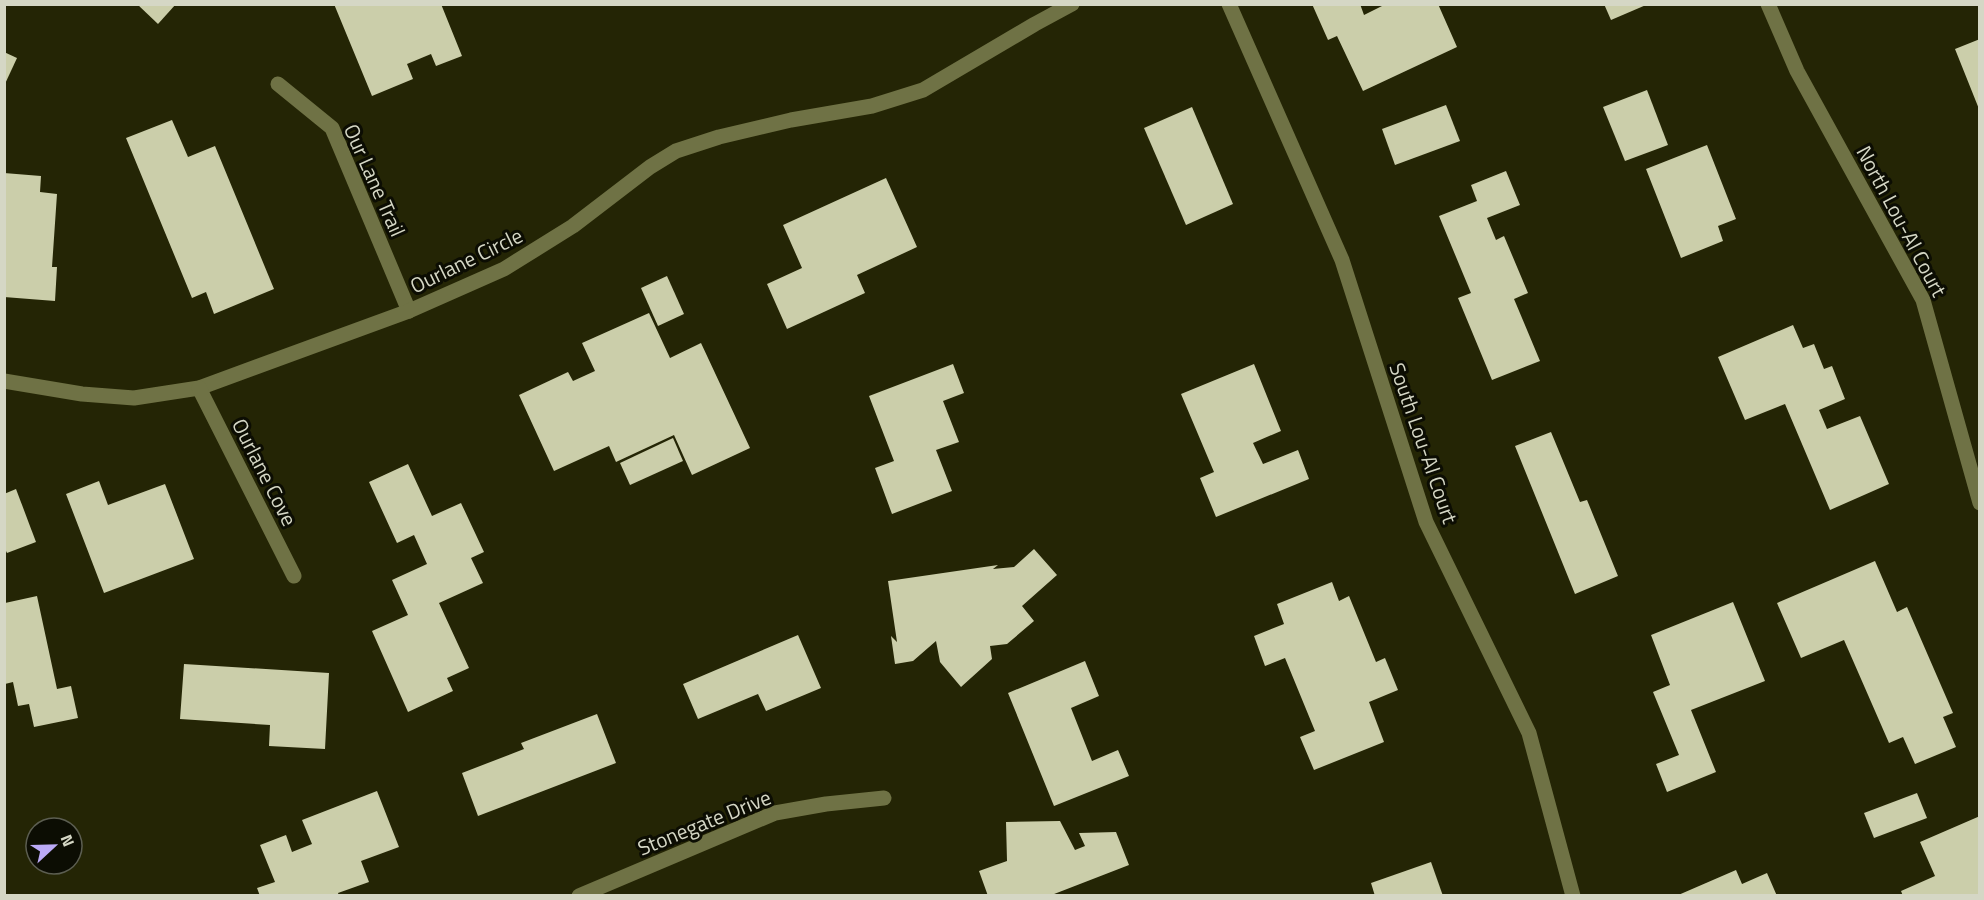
<svg xmlns="http://www.w3.org/2000/svg" width="1984" height="900" font-family="'Titillium Web',sans-serif">
  <style>
    .building { fill: #cbceaa }
    .lines { fill: none; stroke-linecap: round; stroke-linejoin: round }
    .minor { stroke: #6f7245; stroke-width: 15 }
    .labels { text-anchor: middle; dominant-baseline: central; stroke-width: 6; stroke-linejoin: round; paint-order: stroke }
    .street-label { font-size: 21px; fill: #d5d7c5; stroke: #0c0d03 }
  </style>
  <rect width="100%" height="100%" fill="#242505"/>
  <g class="building">
    <polygon points="137,4 176,4 158,24"/>
    <polygon points="334,4 441,4 462,56 436,66 431,54 407,64 413,79 372,96"/>
    <polygon points="1312,4 1360,4 1364,15 1386,4 1438,4 1457,47 1363,91 1337,36 1328,40"/>
    <polygon points="1604,4 1646,4 1646,5 1611,20"/>
    <polygon points="1980,39 1980,109 1979,109 1955,49"/>
    <polygon points="4,52 17,58 4,86"/>
    <polygon points="1647,90 1668,145 1625,161 1603,107"/>
    <polygon points="1446,105 1460,141 1395,165 1382,129"/>
    <polygon points="1192,107 1233,204 1186,225 1144,128"/>
    <polygon points="172,120 188,157 215,146 274,289 214,314 206,292 192,298 126,138"/>
    <polygon points="1707,145 1736,219 1718,226 1723,241 1681,258 1646,169"/>
    <polygon points="1506,171 1520,205 1487,218 1496,240 1504,236 1528,293 1514,299 1540,361 1492,380 1458,298 1471,293 1439,216 1477,201 1471,185"/>
    <polygon points="4,173 41,176 40,192 57,194 52,267 57,267 55,301 4,297"/>
    <polygon points="886,178 917,247 857,275 865,293 787,329 767,284 802,268 783,225"/>
    <polygon points="667,276 684,314 658,326 641,288"/>
    <polygon points="649,313 670,358 701,343 750,448 692,475 674,435 616,462 609,446 554,471 519,395 568,372 573,381 595,371 582,343"/>
    <polygon points="1793,325 1803,348 1814,344 1824,369 1832,366 1845,399 1819,410 1827,429 1860,416 1889,484 1830,510 1785,404 1745,420 1718,357"/>
    <polygon points="953,364 964,393 943,401 959,442 936,450 952,491 892,514 875,468 894,461 869,396"/>
    <polygon points="1254,364 1281,431 1253,443 1263,464 1298,450 1309,479 1216,517 1200,478 1214,472 1181,394"/>
    <polygon points="1551,432 1580,502 1587,500 1618,576 1575,594 1515,446"/>
    <polygon points="673,438 683,461 630,485 620,463"/>
    <polygon points="408,464 432,516 461,503 484,552 471,558 483,583 439,603 469,668 447,678 453,691 408,712 372,631 408,615 392,580 427,564 414,535 397,543 369,482"/>
    <polygon points="99,481 108,505 165,484 194,559 104,593 66,494"/>
    <polygon points="16,489 36,542 7,553 4,547 4,494"/>
    <polygon points="1034,549 1057,575 1022,606 1034,621 1007,644 990,646 992,659 961,687 940,662 936,641 913,661 895,664 891,636 897,642 888,581 998,565 993,569 1014,567"/>
    <polygon points="1875,561 1897,612 1907,607 1953,713 1943,717 1956,747 1915,764 1903,737 1889,743 1844,640 1801,658 1777,603"/>
    <polygon points="1332,582 1339,601 1349,596 1376,662 1385,658 1398,690 1369,702 1384,742 1314,770 1300,737 1315,731 1285,658 1265,666 1254,636 1284,624 1277,604"/>
    <polygon points="37,596 57,689 71,686 78,718 34,727 29,704 18,706 13,682 5,684 5,603"/>
    <polygon points="1733,602 1765,681 1691,710 1716,772 1667,792 1656,764 1679,755 1653,692 1670,685 1651,635"/>
    <polygon points="798,635 821,688 766,711 758,694 698,719 683,684"/>
    <polygon points="1085,661 1099,696 1071,708 1092,761 1118,750 1129,776 1054,806 1008,693"/>
    <polygon points="184,664 329,673 325,749 269,746 270,725 180,719"/>
    <polygon points="597,714 616,763 478,816 462,773 524,749 521,743"/>
    <polygon points="377,791 399,847 361,861 369,882 338,893 339,896 260,896 257,888 275,882 260,845 286,835 292,852 312,844 302,820"/>
    <polygon points="1917,793 1927,818 1874,838 1864,813"/>
    <polygon points="1980,816 1980,896 1903,896 1901,891 1935,876 1920,842"/>
    <polygon points="1060,821 1075,850 1085,846 1079,833 1116,832 1129,865 1049,896 988,896 979,871 1007,861 1006,822"/>
    <polygon points="1431,862 1443,896 1375,896 1371,883"/>
    <polygon points="1736,870 1742,884 1767,873 1777,896 1676,896"/>
  </g>
  <g class="lines">
    <g class="minor">
      <polyline points="1229,4 1342,260 1426,522 1529,733 1573,896"/>
      <polyline points="1768,4 1797,71 1923,300 1980,503"/>
      <polyline points="278,84 332,128 409,311"/>
      <polyline points="4,381 82,394 134,398 199,388 409,311 504,269 573,226 650,167 676,151 719,137 791,120 872,106 923,90 1035,24 1072,4"/>
      <polyline points="199,388 294,576"/>
      <polyline points="579,896 775,813 826,804 884,798"/>
    </g>
  </g>
  <g class="labels">
    <g class="street-label">
      <text transform="translate(375 180) rotate(66)">Our Lane Trail</text>
      <text transform="translate(1902 221) rotate(62)">North Lou-Al Court</text>
      <text transform="translate(466 260) rotate(-26)">Ourlane Circle</text>
      <text transform="translate(1424 443) rotate(71)">South Lou-Al Court</text>
      <text transform="translate(265 472) rotate(63)">Ourlane Cove</text>
      <text transform="translate(704 822) rotate(-22)">Stonegate Drive</text>
    </g>
  </g>
  <rect width="1984" height="900" fill="none" stroke="#d5d7c5" stroke-width="12"/>
  <g transform="translate(54 846) rotate(68)"><circle r="28" fill="#0c0d03" stroke="#5c5e51" stroke-width="1.5"/>
  <path d="M0-4.5L10 22L0 15L-10 22Z" fill="#bbaaf6"/>
  <text y="-9" font-size="16" font-weight="bold" text-anchor="middle" fill="#d5d7c5">N</text>
  </g>
</svg>
